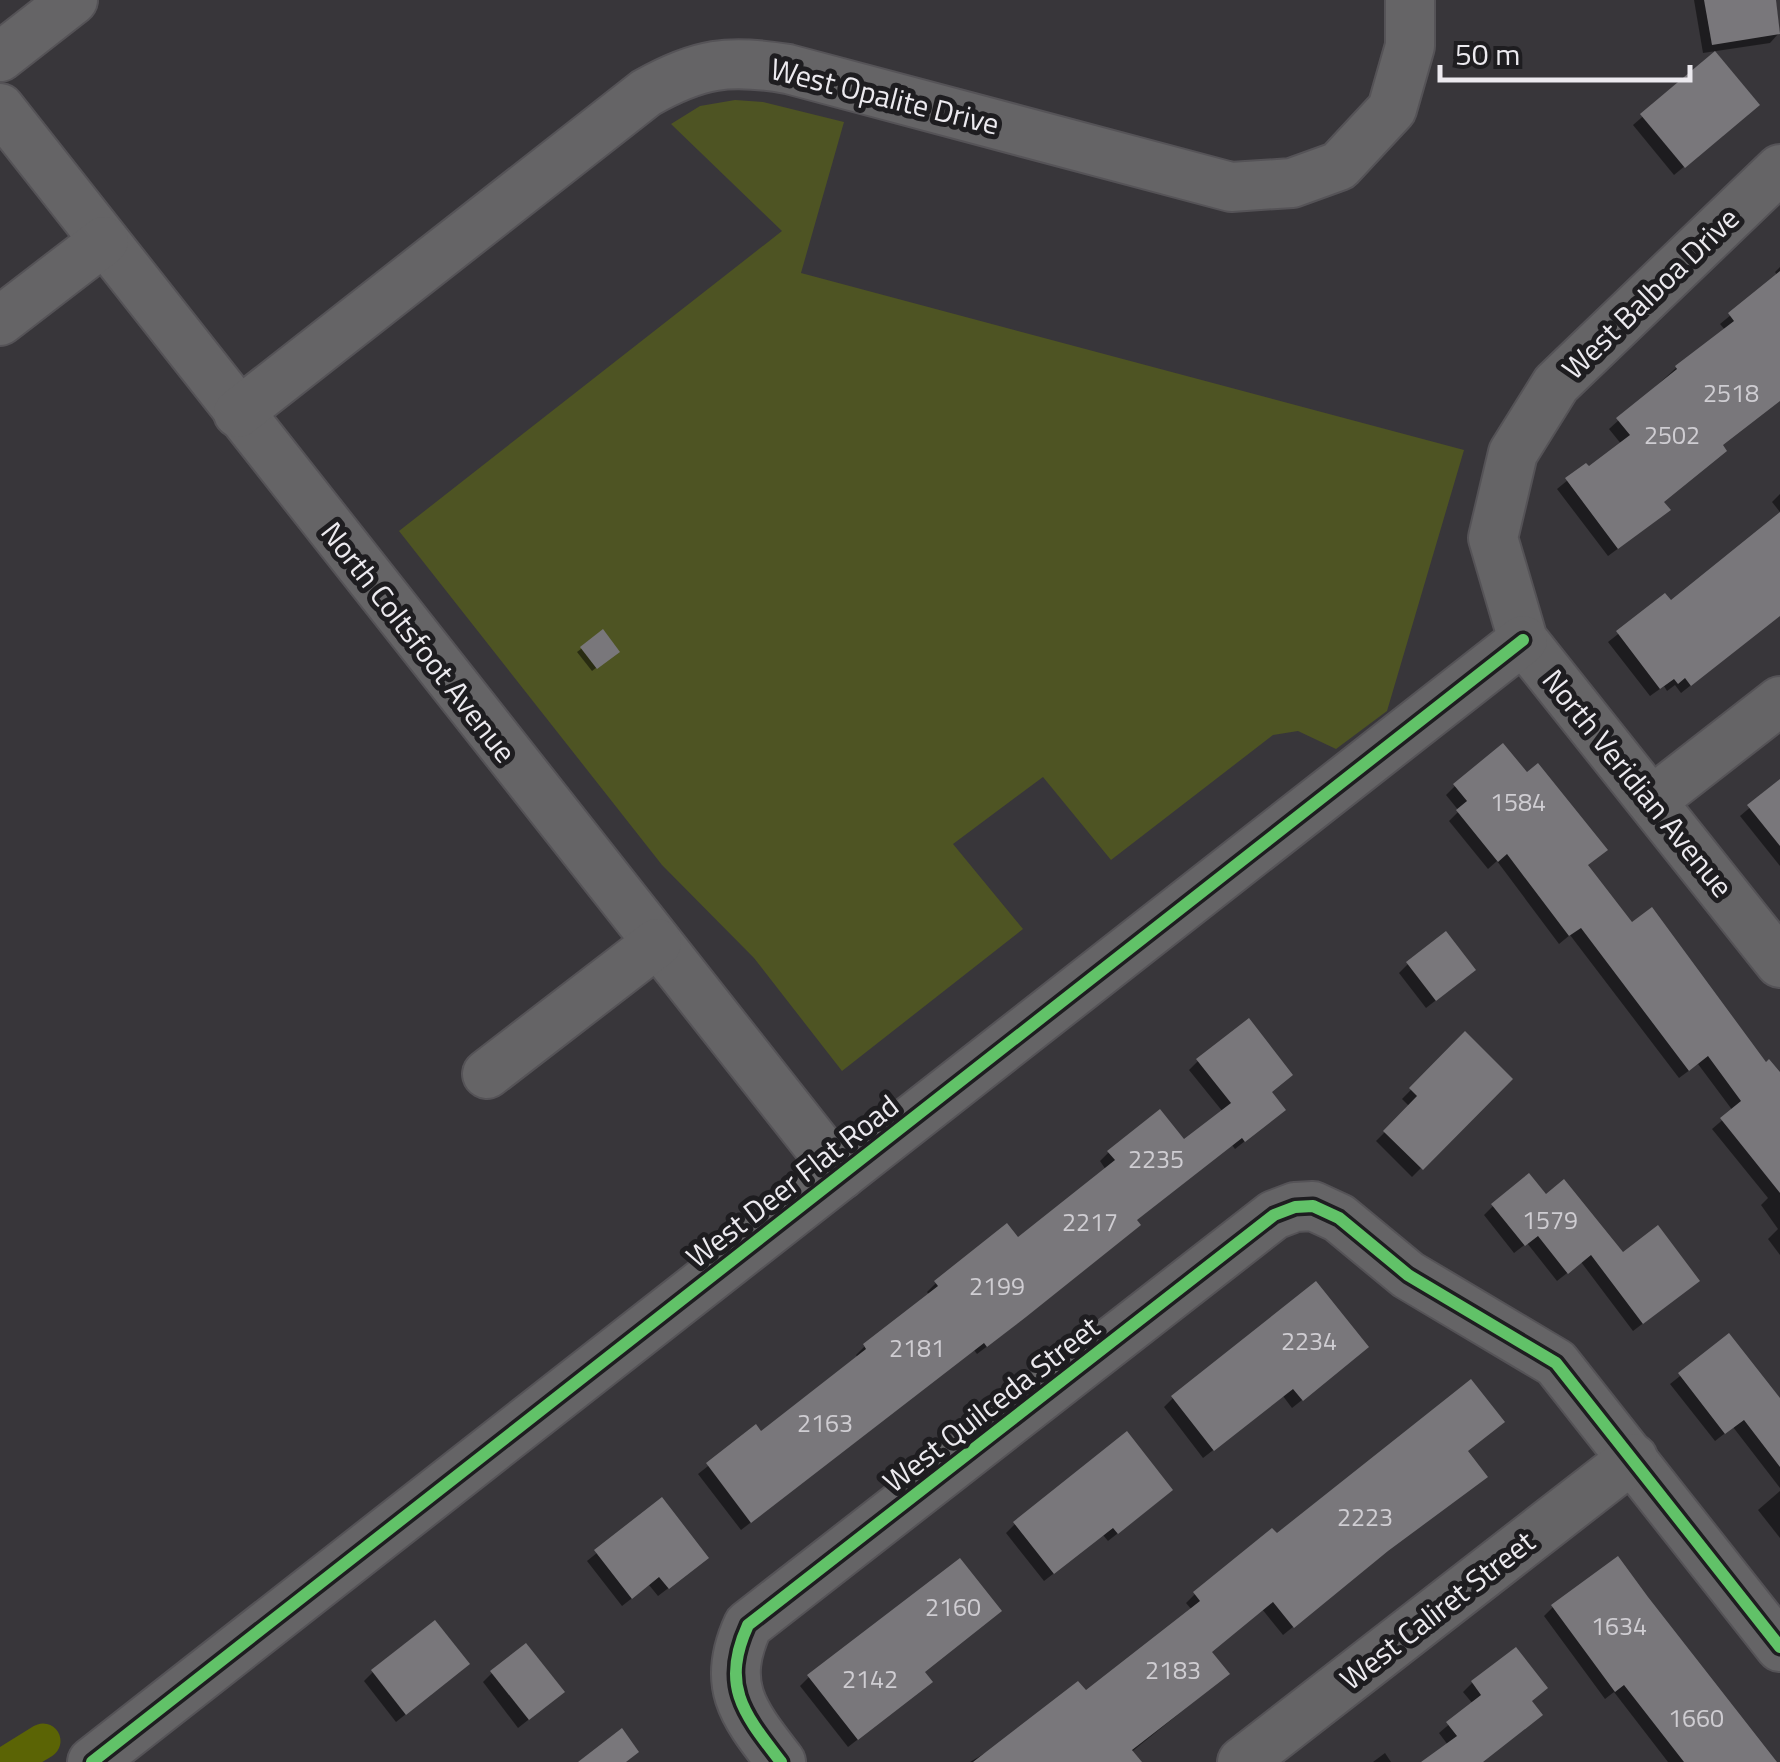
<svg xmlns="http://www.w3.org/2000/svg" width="1780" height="1762" font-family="'Titillium Web',sans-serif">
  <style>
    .green { fill: #4e5423 }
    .shadow { fill: #0007 }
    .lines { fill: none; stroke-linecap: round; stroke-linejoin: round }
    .canal { stroke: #5b6405; stroke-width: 35 }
    .building { fill: #79777b }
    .minor-casing { stroke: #555357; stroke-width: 52 }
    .minor { stroke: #656466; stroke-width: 48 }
    .cycleway-casing { stroke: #1e1d20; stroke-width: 19 }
    .cycleway { stroke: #61c268; stroke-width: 12 }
    .labels { text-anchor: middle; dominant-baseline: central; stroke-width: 10; stroke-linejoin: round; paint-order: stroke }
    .number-label { font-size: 25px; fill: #cfcdd2 }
    .street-label { font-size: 30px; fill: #eceaef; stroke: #1e1d20 }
  </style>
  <rect width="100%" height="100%" fill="#38363a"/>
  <polygon class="green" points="735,100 763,102 844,122 801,273 1464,450 1387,711 1336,749 1298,731 1273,735 1111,860 1043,777 953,844 1023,929 842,1071 754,958 662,865 399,531 782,231 671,124 700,106"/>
  <g class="shadow">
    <polygon points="1694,0 1774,0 1779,33 1770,43 1703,53"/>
    <polygon points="1715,54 1748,114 1674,175 1633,125"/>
    <polygon points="1780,267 1780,398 1720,446 1662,503 1658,519 1608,556 1557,489 1585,466 1588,470 1622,445 1609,429 1676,368 1726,331 1720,324 1778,276 1775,272"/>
    <polygon points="1780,494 1780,512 1772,502"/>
    <polygon points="1780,515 1780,615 1681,693 1675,685 1667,691 1664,686 1650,696 1608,642 1665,597 1670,604"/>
    <polygon points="602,633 613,655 592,671 577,652"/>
    <polygon points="1780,782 1780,866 1740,816"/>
    <polygon points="1455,786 1586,866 1631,925 1765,1065 1780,1076 1780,1255 1768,1239 1778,1229 1761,1205 1768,1198 1712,1129 1733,1111 1698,1064 1679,1078 1570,935 1559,944 1497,861 1488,869 1449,821 1459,811 1446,795"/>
    <polygon points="1408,964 1463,979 1426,1008 1399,973"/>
    <polygon points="1465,1035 1510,1079 1412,1177 1376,1141 1410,1107 1402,1099"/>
    <polygon points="1198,1061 1270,1093 1274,1118 1235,1149 1232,1145 1135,1221 1014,1326 977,1354 974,1350 741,1530 698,1474 756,1428 761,1434 858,1358 856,1355 865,1346 930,1296 927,1292 936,1283 1017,1240 1106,1170 1100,1161 1109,1152 1183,1143 1223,1112 1189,1070"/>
    <polygon points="1545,1198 1623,1256 1688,1289 1633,1331 1581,1262 1557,1281 1527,1243 1514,1253 1484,1215 1493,1206"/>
    <polygon points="1729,1337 1780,1402 1780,1488 1733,1427 1715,1441 1670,1384"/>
    <polygon points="1357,1356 1292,1408 1283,1396 1203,1458 1164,1407 1173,1398"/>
    <polygon points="1465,1452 1376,1560 1283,1635 1262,1609 1209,1652 1217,1683 1119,1762 970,1762 1085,1694 1192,1610 1186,1603 1195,1594 1276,1536"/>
    <polygon points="1780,1491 1780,1538 1758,1510"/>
    <polygon points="1161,1499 1108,1541 1103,1535 1044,1581 1006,1533 1015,1524"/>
    <polygon points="661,1501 696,1567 658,1596 649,1585 622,1606 587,1561"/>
    <polygon points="1553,1607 1774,1762 1668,1762 1614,1692 1605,1699 1544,1616"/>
    <polygon points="373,1672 457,1673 396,1722 364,1681"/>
    <polygon points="492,1673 552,1701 518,1728 483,1682"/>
    <polygon points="809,1677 920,1691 848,1747 800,1686"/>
    <polygon points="1472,1683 1530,1702 1482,1762 1425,1762 1448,1745 1439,1733 1473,1704 1463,1692"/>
    <polygon points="1385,1753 1391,1762 1373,1762"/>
  </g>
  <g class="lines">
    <polyline class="canal" points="9,1762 43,1741"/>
  </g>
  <g class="building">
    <polygon points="1704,0 1776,0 1780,34 1712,45"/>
    <polygon points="1715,51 1760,105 1685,168 1640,114"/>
    <polygon points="1780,271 1780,401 1723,445 1727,451 1664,502 1671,510 1618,549 1565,478 1586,463 1589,466 1630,435 1616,418 1677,369 1675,366 1734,321 1728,313"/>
    <polygon points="1780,512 1780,616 1691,686 1685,678 1678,684 1674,679 1660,689 1616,631 1665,593 1671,600"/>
    <polygon points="603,629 620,652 597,669 580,647"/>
    <polygon points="1503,743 1527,772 1538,763 1608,850 1588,865 1632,922 1652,907 1766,1062 1769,1059 1780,1072 1780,1193 1720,1118 1741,1101 1708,1056 1689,1071 1581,928 1569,936 1507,854 1498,862 1456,810 1467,801 1453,784"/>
    <polygon points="1780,779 1780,846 1747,805"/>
    <polygon points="1446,931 1476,970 1436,1001 1406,962"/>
    <polygon points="1249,1018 1293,1075 1272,1092 1286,1110 1245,1142 1242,1138 1137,1220 1141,1225 1026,1317 987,1347 984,1343 751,1523 706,1463 756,1424 761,1431 866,1349 863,1344 938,1286 934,1281 1007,1223 1018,1237 1115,1160 1107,1151 1160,1109 1184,1139 1231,1103 1196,1059"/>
    <polygon points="1465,1031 1513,1079 1423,1170 1383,1131 1417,1096 1409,1088"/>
    <polygon points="1529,1173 1546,1194 1564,1179 1623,1252 1658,1225 1700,1281 1643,1324 1591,1255 1568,1274 1538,1236 1525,1246 1491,1204"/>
    <polygon points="1316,1281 1369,1347 1303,1401 1293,1389 1214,1451 1171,1396"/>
    <polygon points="1729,1333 1780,1398 1780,1467 1744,1420 1725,1434 1678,1373"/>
    <polygon points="1471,1379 1505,1422 1468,1451 1488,1477 1388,1551 1294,1628 1273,1602 1212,1652 1230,1674 1132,1750 1142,1762 973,1762 1078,1681 1086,1690 1200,1601 1193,1592 1272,1528 1277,1533"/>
    <polygon points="1127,1431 1173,1490 1118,1534 1113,1528 1054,1574 1013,1522"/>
    <polygon points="662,1497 709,1558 669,1589 659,1577 632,1599 594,1550"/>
    <polygon points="1618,1556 1648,1597 1777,1762 1684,1762 1624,1685 1615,1692 1551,1605"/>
    <polygon points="960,1558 1002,1611 925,1672 933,1682 858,1740 807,1675"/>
    <polygon points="435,1620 470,1664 406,1715 371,1670"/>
    <polygon points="526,1643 565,1692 529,1720 490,1671"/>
    <polygon points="1516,1647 1548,1688 1532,1701 1543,1715 1483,1762 1421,1762 1457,1736 1446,1722 1481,1695 1471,1681"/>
    <polygon points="622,1728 639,1752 626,1762 578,1762"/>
  </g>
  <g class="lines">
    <g class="minor-casing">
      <g id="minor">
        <polyline points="0,57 73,0"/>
        <polyline points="0,108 841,1175"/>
        <polyline points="1780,169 1556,384 1513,453 1493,538 1523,640 1780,963"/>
        <polyline points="0,321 104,241"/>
        <path d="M238,413L646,93C699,63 729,59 788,69L1231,187L1292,183L1339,166L1392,109L1410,46V0"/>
        <polyline points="1653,800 1780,701"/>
        <polyline points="487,1074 657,943"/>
        <polyline points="92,1762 1523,640"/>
        <path d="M781,1762C744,1714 720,1686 748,1625L1274,1215L1295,1207L1313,1206L1339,1218L1408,1275L1556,1363L1780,1647"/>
        <polyline points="1242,1762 1633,1458"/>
      </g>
    </g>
    <use href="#minor" class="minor"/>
    <g class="cycleway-casing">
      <g id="cycleway">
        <polyline points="92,1762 1523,640"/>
        <path d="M781,1762C744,1714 720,1686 748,1625L1274,1215L1295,1207L1313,1206L1339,1218L1408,1275L1556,1363L1780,1647"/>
      </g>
    </g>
    <use href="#cycleway" class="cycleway"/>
  </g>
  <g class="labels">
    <g class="number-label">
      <text x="1731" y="393">2518</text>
      <text x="1672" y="435">2502</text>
      <text x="1518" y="802">1584</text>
      <text x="1156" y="1159">2235</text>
      <text x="1550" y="1220">1579</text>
      <text x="1090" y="1222">2217</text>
      <text x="997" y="1286">2199</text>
      <text x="1309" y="1341">2234</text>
      <text x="917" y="1348">2181</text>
      <text x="825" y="1423">2163</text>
      <text x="1365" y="1517">2223</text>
      <text x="953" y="1607">2160</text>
      <text x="1619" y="1626">1634</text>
      <text x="1173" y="1670">2183</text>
      <text x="870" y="1679">2142</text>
      <text x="1696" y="1718">1660</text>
    </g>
    <g class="street-label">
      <text transform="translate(885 96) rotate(14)">West Opalite Drive</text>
      <text transform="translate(1650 293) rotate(-44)">West Balboa Drive</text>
      <text transform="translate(419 642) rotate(52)">North Coltsfoot Avenue</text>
      <text transform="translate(1638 783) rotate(51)">North Veridian Avenue</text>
      <text transform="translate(792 1181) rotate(-38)">West Deer Flat Road</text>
      <text transform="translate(991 1404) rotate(-38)">West Quilceda Street</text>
      <text transform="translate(1437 1610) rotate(-38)">West Caliret Street</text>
    </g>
  </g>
  <path d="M1440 65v15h250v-15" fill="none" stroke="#eceaef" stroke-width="5"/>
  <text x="1455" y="65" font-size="30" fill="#eceaef" stroke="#1e1d20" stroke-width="8" paint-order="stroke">50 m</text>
</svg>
